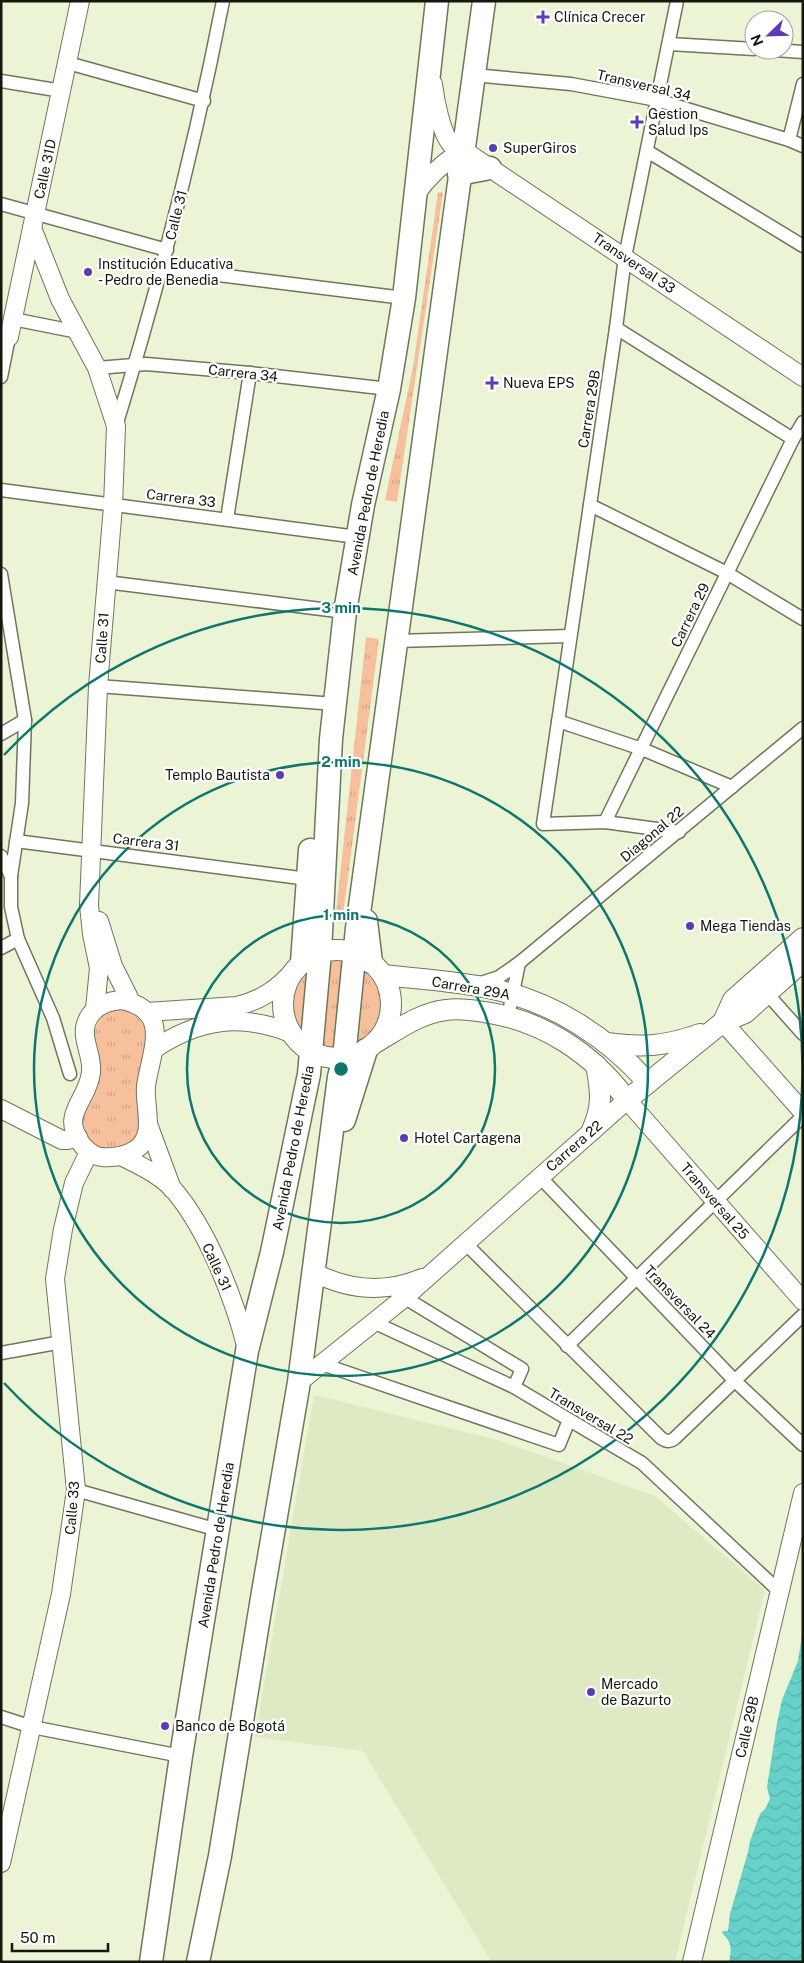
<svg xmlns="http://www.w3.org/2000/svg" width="804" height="1963" font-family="'Public Sans',sans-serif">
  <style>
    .built { fill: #deeac3 }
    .grass { fill: url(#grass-tufts) }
    .water { fill: url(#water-waves) }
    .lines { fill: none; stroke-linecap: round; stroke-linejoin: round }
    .street-casing { stroke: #6e775a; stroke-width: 15 }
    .secondary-casing { stroke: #6e775a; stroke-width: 20 }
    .primary-casing { stroke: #6e775a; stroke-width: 22 }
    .highway-casing { stroke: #6e775a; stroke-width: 25 }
    .street { stroke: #fff; stroke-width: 12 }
    .secondary { stroke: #fff; stroke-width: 18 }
    .primary { stroke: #fff; stroke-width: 20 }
    .highway { stroke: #fff; stroke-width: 22 }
    .ring { fill: none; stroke: #0f766e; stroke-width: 2.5 }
    .poi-dot { fill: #5c3bb4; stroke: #fff; stroke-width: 2 }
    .labels { text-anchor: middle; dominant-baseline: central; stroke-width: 4.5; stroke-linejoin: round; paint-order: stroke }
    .poi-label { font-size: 14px; fill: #14170c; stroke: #fff; text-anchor: start }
    .street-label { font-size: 14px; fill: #14170c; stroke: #fff }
    .centre { fill: #0f766e; stroke: #fff; stroke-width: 2.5 }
    .ring-label { font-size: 15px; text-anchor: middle; font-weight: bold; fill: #0f766e; stroke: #fff; stroke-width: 4.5; stroke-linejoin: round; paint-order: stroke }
  </style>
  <defs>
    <pattern id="grass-tufts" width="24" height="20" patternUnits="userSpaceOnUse" patternTransform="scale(1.25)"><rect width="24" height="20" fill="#f7c09d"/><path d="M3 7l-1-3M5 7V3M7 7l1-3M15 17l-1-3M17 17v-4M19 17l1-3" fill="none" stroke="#d3a486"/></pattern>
    <pattern id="water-waves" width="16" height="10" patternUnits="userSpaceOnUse" patternTransform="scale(1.25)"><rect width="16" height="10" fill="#67d0c8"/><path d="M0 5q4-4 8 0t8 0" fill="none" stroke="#58b2ab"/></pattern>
  </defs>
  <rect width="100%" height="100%" fill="#ebf5d5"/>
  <polygon class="built" points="314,1395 498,1440 655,1496 765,1590 675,1962 491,1961 363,1751 255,1737"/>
  <g class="grass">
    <polygon points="438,192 443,193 397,502 385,500 413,367"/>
    <polygon points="366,637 379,639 342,923 335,922"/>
    <circle cx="337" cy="1004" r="44"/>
    <path d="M119,1010C135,1012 143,1020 147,1036C145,1061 142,1086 140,1111C139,1118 142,1128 139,1134C134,1145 115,1153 104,1149C92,1145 86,1136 83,1124C79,1108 97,1095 99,1079C101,1063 91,1042 95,1030C98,1017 108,1012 119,1010Z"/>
  </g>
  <path class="water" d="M803,1629V1962H729C732,1948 732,1943 722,1933L723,1931H728L730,1914L748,1852L750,1841L760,1814L765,1809L770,1799L767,1787L777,1723L782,1700L798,1661Z"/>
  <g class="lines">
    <g class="street-casing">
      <g id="street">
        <polyline points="677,1 625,257 616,328 543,824 605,822 679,832"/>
        <polyline points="669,44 754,49"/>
        <polyline points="775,50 803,52"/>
        <polyline points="68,63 204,101"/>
        <polyline points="473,75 571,84 657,100 789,140 803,146"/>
        <polyline points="1,81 62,91"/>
        <polyline points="789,140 803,84"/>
        <polyline points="647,151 803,246"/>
        <polyline points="1,204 167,250"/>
        <polyline points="162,268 404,298"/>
        <polyline points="13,319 78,332"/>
        <polyline points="616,328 793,439"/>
        <polyline points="97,368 146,364 250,373 389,389"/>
        <polyline points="1,377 9,337"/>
        <path d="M116,426C159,286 195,145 223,1"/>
        <polyline points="1,490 357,537"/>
        <polyline points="590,505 727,573 803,619"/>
        <polyline points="227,519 250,373"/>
        <polyline points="1,574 25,720 22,803 11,876 11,907 18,939 53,1018 70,1074"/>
        <polyline points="106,582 345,612"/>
        <polyline points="396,641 570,636"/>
        <polyline points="98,686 335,704"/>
        <polyline points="558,721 642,749 732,787"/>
        <polyline points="1,734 25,720"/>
        <polyline points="605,822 793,439 803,422"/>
        <polyline points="16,841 308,879"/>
        <polyline points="1,856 11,876"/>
        <polyline points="1,948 18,939"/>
        <polyline points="478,984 499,977 519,963 803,728"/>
        <polyline points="763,989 803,1034"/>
        <polyline points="508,1017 519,963"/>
        <polyline points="540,1177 735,1381 803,1445"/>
        <path d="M465,1243L661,1438C667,1442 670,1442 675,1438L803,1315"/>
        <polyline points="397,1293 522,1369 514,1387"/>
        <polyline points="373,1322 514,1387 642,1463 779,1591"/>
        <polyline points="567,1346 803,1116"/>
        <polyline points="1,1353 62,1342"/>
        <polyline points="322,1364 559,1445 569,1420"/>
        <polyline points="76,1490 218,1530"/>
        <polyline points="1,1717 32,1727 181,1756"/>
      </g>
    </g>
    <g class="secondary-casing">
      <g id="secondary">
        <path d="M433,84C435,100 441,134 452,145C455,147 460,149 463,150L803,377"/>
        <path d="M416,194C429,175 444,162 463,150"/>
        <polyline points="32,228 60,299 97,368 116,426 113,506 98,686 89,905 92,934 99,968 95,1009"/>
        <polyline points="1,341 9,337 80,1"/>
        <polyline points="99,921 113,966 131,1002"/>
        <path d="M121,1000C173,1010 151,1051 146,1086C144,1108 157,1136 135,1150C125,1156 114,1158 102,1157C95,1157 88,1151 83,1146C58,1114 88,1102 91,1072C93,1051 76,1034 91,1014C99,1004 109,1001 121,1000Z"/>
        <path d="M147,1012L237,1006C262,1000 279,988 295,969"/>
        <polyline points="723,1022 803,1112"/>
        <path d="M154,1049C199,1019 240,1013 291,1033"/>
        <polyline points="1,1109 62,1140 68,1140 78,1137"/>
        <polyline points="148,1124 172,1189"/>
        <path d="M121,1156C139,1165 159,1174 173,1189C208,1230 234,1298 247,1349"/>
        <path d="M313,1272C348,1290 384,1294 422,1278"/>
        <polyline points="299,1382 404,1298 627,1100 803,1301"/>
        <polyline points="1,1863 61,1594 76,1490 55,1279 63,1229 74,1183 89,1152"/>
        <polyline points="692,1962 803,1493"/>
      </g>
    </g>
    <g class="primary-casing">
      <g id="primary">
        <circle cx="337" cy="1004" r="54"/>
        <path d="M383,975C419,979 457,981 493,989C553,1002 608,1037 648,1083"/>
        <polyline points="723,1022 733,1000 803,938"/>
        <path d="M607,1043C642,1048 667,1046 700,1034"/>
        <path d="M373,1044C396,1031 419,1013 446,1010C458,1008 472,1010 484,1012C542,1020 592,1053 627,1100L723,1022L745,1013L803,961"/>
        <path d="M592,1130C603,1106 601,1091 596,1065"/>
      </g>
    </g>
    <g class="highway-casing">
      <g id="highway">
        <polyline points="459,174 490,168"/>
        <polyline points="366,921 371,962"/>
        <polyline points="302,962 310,850"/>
        <polyline points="344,1120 366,1050"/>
        <polyline points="151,1962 181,1756 247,1351 272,1252 309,1074 320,952 331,739 345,612 363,505 389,389 404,298 437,1"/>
        <polyline points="198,1962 220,1856 262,1598 299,1382 339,1077 344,1058 357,928 484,1"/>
      </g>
    </g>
    <use href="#street" class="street"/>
    <use href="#secondary" class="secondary"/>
    <use href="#primary" class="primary"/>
    <use href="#highway" class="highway"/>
  </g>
  <g class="ring">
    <circle cx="341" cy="1069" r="154"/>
    <circle cx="341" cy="1069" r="307"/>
    <path d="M4 755A461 461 0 1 1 4 1383"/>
  </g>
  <g class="poi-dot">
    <path d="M540.5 9.5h5v5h5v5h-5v5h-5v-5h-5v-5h5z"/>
    <path d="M634.5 114.5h5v5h5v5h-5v5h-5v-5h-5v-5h5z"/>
    <circle cx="493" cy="148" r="5"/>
    <circle cx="88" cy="272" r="5"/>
    <path d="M489.5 375.5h5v5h5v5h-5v5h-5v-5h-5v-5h5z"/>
    <circle cx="280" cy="775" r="5"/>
    <circle cx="690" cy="926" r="5"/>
    <circle cx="404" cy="1138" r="5"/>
    <circle cx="591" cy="1692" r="5"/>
    <circle cx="165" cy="1726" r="5"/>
  </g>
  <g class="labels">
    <g class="poi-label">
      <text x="554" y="17">Clínica Crecer</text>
      <text x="648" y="114">Gestion<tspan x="648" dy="16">Salud Ips</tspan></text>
      <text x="503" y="148">SuperGiros</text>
      <text x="98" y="264">Institución Educativa<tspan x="98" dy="16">- Pedro de Benedia</tspan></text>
      <text x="503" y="383">Nueva EPS</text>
      <text x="270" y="775" text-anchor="end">Templo Bautista</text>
      <text x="700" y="926">Mega Tiendas</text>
      <text x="414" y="1138">Hotel Cartagena</text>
      <text x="601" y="1684">Mercado<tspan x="601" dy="16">de Bazurto</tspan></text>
      <text x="175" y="1726">Banco de Bogotá</text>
    </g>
    <g class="street-label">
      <text transform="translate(644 85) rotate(13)">Transversal 34</text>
      <text transform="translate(45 169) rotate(-78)">Calle 31D</text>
      <text transform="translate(176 215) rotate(-76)">Calle 31</text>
      <text transform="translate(634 263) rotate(34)">Transversal 33</text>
      <text transform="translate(243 373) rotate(6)">Carrera 34</text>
      <text transform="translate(589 409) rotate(-81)">Carrera 29B</text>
      <text transform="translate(368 493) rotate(-79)">Avenida Pedro de Heredia</text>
      <text transform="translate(181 498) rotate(7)">Carrera 33</text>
      <text transform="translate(690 615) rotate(-64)">Carrera 29</text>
      <text transform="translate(102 638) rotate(-86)">Calle 31</text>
      <text transform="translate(652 834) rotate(-40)">Diagonal 22</text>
      <text transform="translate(146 842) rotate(7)">Carrera 31</text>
      <text transform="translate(471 988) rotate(10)">Carrera 29A</text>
      <text transform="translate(574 1146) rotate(-41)">Carrera 22</text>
      <text transform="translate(293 1148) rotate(-79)">Avenida Pedro de Heredia</text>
      <text transform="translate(715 1201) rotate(49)">Transversal 25</text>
      <text transform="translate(217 1267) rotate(65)">Calle 31</text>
      <text transform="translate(680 1302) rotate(46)">Transversal 24</text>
      <text transform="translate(591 1416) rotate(31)">Transversal 22</text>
      <text transform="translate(72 1508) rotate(-85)">Calle 33</text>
      <text transform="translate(216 1545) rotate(-81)">Avenida Pedro de Heredia</text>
      <text transform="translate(747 1727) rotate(-77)">Calle 29B</text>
    </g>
  </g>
  <circle cx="341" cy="1069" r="8" class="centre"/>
  <g class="ring-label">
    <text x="341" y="613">3 min</text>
    <text x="341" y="767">2 min</text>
    <text x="341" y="920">1 min</text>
  </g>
  <rect width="804" height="1963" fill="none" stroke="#14170c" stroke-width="5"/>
  <g transform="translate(769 35) rotate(247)"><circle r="24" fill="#ffffff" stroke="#a1a29e"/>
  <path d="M0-4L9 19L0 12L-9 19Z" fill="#5c3bb4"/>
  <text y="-8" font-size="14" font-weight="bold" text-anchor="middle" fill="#14170c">N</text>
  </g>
  <path d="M12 1943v8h96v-8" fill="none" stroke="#14170c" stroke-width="2.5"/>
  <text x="20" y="1943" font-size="15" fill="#14170c" stroke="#ffffff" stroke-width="4" paint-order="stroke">50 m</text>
</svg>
